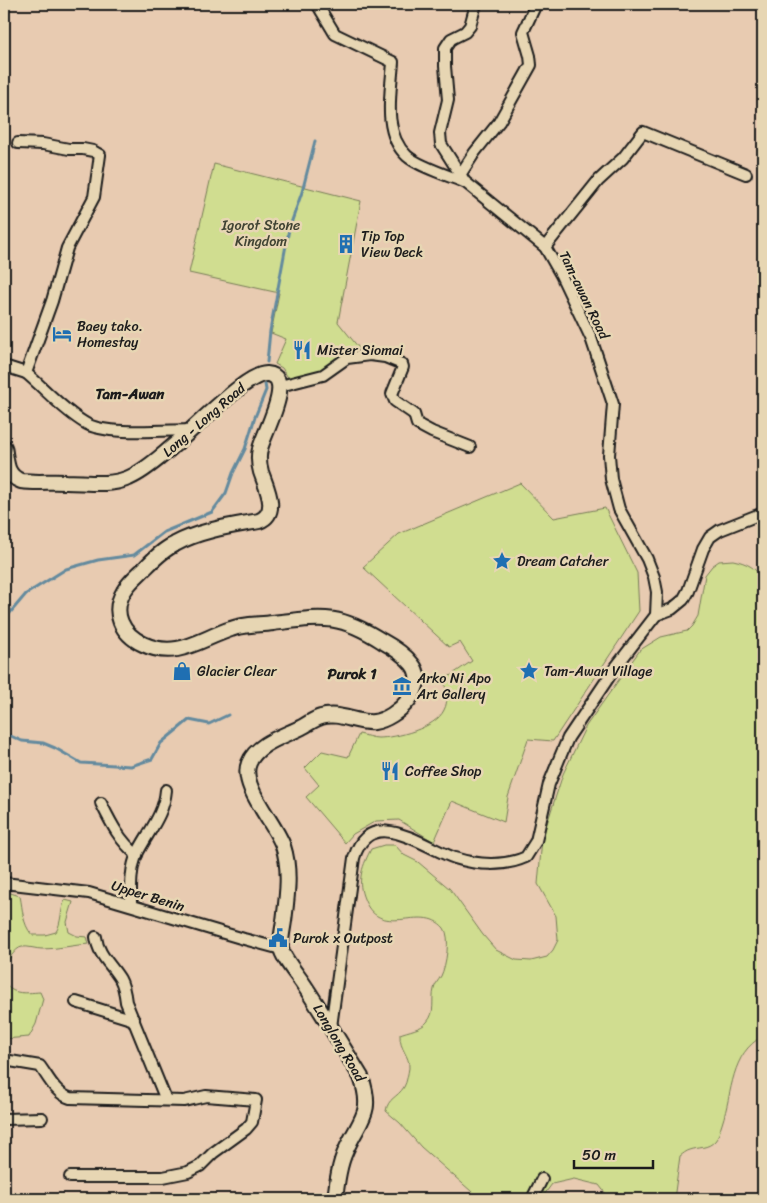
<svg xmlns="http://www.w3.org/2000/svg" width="767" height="1203" font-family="Sriracha,sans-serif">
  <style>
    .green { fill: #d0dd90; stroke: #767c56 }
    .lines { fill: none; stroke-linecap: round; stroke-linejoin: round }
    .stream { stroke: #638a9e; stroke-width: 3 }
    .minor-casing { stroke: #1c1c1c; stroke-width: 14 }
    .secondary-casing { stroke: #1c1c1c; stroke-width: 18 }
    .minor { stroke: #e7d6b3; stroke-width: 10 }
    .secondary { stroke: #e7d6b3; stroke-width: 14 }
    .labels { text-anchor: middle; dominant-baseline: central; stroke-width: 5; stroke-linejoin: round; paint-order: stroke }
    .park-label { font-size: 14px; fill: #404333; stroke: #e7d6b3 }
    .poi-label { font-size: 14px; fill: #1c1c1c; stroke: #e7d6b3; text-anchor: start }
    .street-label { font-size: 14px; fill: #1c1c1c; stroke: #e7d6b3 }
    .neighbourhood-label { font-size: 15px; font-weight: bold; fill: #1c1c1c; stroke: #e7d6b3 }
  </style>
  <rect width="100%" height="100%" fill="#e8cbb1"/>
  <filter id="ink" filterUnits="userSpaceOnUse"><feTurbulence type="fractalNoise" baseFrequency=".02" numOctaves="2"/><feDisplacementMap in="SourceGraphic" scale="10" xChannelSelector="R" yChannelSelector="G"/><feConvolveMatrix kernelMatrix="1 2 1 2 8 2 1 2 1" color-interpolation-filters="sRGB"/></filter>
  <g filter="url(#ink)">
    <g class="green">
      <polygon points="214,164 361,201 338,322 363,353 318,373 289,379 282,368 275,364 286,339 271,333 279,293 189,273"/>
      <path d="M520,483L554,518L605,508L637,573L639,611L553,741L528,739L508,797L504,822L452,801L434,842L399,820L376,821L353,834L345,843L306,797L319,785L305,768L322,751L348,757L359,734C365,735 372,738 378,738C396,738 436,728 444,710C449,701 446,690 444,680L472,661L460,642L449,647L363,567L399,534Z"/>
      <path d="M733,560C747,563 758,568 763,582V1036C730,1054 733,1091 722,1124C720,1129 719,1137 715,1141C708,1149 698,1147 690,1150C686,1151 683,1154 680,1156L674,1199H610L599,1185L574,1179L552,1184L541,1199H480L421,1147L400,1123L386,1111C388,1098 397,1098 404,1087C407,1082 408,1073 409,1068C410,1055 399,1050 400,1034C407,1031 422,1029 427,1022C436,1012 431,1001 434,989C435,984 438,981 441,976C446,966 451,937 444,928C421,901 379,943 363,896C357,879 363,865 371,849L384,845H395L404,855L418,862L450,889L483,935L496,950L516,960L531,961L547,957L553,950L558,940L556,916L538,884L542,839L563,774L586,726L640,650L661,637L687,631L692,626L698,616L705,575L712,566L719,561Z"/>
      <path d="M4,891L20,896C23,910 22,923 32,935H45L56,932C62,922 60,910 65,900L73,902L67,922L69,932L77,936L87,937L89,944C73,945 58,949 42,949C36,949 28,946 22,947C15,948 8,961 4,967Z"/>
      <path d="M4,978C8,996 25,993 40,992L43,999L36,1024L29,1037L4,1039Z"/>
    </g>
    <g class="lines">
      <g class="stream">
        <polyline points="267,362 270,331 289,229 302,192 315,141"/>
        <polyline points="4,620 26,594 66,569 98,560 134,555 164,532 212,512 226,493 233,473 245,449 255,417 266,390 265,384"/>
        <polyline points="4,733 22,741 43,743 55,748 81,763 131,766 152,759 161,743 189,720 209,724 228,715"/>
      </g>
      <g class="minor-casing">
        <g id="minor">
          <path d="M317,4L335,34L393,62C391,92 382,133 407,156C418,166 449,176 464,182"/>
          <polyline points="476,4 470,26 465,32 451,39 445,48 445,66 448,100 440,133 441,144 465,182 545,247 561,275 591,338 613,404 609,455 611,479 619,509 647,559 654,577 657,592 656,615"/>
          <path d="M18,143L43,144L69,149H83L93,151L100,155L94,197L67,248L52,301L26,373C45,389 63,410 85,423C106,436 166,430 192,430"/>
          <polyline points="460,175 475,152 499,122 531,65 530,56 523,32 536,4"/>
          <polyline points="545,247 598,181 623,158 643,132 746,174"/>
          <polyline points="4,366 26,373"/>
          <polyline points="280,386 323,375 347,358 370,355 385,357 402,364 403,367 392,394 395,401 414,414 417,424 432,432 470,447"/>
          <path d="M101,803C111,823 119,840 137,855"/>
          <polyline points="4,883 89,893 244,939 281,949"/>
          <path d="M131,905C131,888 130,869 137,854C148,832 164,815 166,790"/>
          <path d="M96,937C98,955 111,964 120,979C124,986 125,994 126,1002L166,1100"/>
          <polyline points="76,1002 134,1020"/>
          <path d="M331,1027L354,858C370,804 423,847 455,858C477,865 504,867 526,857L536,841L549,784L560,757L568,738L615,668L656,615L672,609L683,600L688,591L703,549L710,537L720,530L763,513"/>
          <path d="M4,1060L40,1066C48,1077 56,1094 70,1098L184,1101L206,1096L256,1100L252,1122L246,1129L213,1153L200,1166L188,1172L163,1177H70"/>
          <polyline points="4,1119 42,1118"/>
          <polyline points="532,1199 542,1179"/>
        </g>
      </g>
      <g class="secondary-casing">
        <path id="secondary" d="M4,447C7,461 5,475 21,481C36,483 51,481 66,482C85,482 109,486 126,479C164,466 241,372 267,374C297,376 263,434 260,449C258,457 259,465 261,472C266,487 280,513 259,521C231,526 201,530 175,544C164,549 155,558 146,567C138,575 129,582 124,591C111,613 122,634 143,644C177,660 200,639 231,629C244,624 259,625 273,623C323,617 338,613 382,641C393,647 404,654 412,664C430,686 397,719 374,722C356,724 339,711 321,717C314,719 308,724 302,727C285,736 257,743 249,763C239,786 276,824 283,846C291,870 287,897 284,921C283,929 280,941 281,948C282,957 299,977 304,985C324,1015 342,1046 361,1077C374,1114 360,1118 346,1150C339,1165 337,1183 335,1199"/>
      </g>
      <use href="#minor" class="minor"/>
      <use href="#secondary" class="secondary"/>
    </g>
  </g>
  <defs>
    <g id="building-bare" transform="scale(1.5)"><path d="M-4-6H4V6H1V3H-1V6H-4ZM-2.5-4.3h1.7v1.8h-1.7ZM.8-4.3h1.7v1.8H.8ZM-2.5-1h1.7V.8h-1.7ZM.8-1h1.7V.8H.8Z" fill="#1f6fb2" stroke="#e7d6b3" stroke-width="2.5" paint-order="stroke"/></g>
    <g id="hotel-bare" transform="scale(1.5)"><path d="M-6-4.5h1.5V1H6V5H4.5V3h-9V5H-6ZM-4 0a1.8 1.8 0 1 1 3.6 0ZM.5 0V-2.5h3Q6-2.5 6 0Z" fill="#1f6fb2" stroke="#e7d6b3" stroke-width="2.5" paint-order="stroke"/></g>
    <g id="restaurant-bare" transform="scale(1.5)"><path d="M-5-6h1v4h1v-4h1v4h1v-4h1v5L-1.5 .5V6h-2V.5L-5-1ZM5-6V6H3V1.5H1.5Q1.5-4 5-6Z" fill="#1f6fb2" stroke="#e7d6b3" stroke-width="2.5" paint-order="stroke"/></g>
    <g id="sight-bare" transform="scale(1.5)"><path d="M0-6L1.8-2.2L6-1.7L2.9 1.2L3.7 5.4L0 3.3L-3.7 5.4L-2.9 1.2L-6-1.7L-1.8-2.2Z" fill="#1f6fb2" stroke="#e7d6b3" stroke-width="2.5" paint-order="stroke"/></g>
    <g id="shop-bare" transform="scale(1.5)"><path d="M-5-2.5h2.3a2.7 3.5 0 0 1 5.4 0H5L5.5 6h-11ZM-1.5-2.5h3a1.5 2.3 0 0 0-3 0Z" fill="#1f6fb2" stroke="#e7d6b3" stroke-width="2.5" paint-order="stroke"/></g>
    <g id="museum-bare" transform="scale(1.5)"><path d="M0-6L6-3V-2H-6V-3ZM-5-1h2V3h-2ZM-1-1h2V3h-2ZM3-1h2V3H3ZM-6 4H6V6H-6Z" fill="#1f6fb2" stroke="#e7d6b3" stroke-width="2.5" paint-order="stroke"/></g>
    <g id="civic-bare" transform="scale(1.5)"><path d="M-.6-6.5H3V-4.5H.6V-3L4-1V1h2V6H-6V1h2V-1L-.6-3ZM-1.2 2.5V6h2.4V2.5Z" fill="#1f6fb2" stroke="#e7d6b3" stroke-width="2.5" paint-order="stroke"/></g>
  </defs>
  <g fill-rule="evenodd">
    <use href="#building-bare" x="346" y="244"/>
    <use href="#hotel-bare" x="62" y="334"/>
    <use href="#restaurant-bare" x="302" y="350"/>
    <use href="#sight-bare" x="502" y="561"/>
    <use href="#shop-bare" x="182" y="671"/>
    <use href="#sight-bare" x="529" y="671"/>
    <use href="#museum-bare" x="402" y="686"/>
    <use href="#restaurant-bare" x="390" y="771"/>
    <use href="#civic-bare" x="278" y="938"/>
  </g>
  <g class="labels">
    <g class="park-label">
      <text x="261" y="225">Igorot Stone<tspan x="261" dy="16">Kingdom</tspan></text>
    </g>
    <g class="poi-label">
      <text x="361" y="236">Tip Top<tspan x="361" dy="16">View Deck</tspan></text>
      <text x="77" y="326">Baey tako.<tspan x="77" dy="16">Homestay</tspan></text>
      <text x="317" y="350">Mister Siomai</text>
      <text x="517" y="561">Dream Catcher</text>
      <text x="197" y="671">Glacier Clear</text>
      <text x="544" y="671">Tam-Awan Village</text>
      <text x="417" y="678">Arko Ni Apo<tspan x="417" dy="16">Art Gallery</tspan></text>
      <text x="405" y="771">Coffee Shop</text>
      <text x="293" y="938">Purok x Outpost</text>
    </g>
    <g class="street-label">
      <text transform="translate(584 295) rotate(64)">Tam-awan Road</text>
      <text transform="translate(204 420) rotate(-41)">Long - Long Road</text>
      <text transform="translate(148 896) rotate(17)">Upper Benin</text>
      <text transform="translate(339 1043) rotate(59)">Longlong Road</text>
    </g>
    <g class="neighbourhood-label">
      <text x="130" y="394">Tam-Awan</text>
      <text x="352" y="674">Purok 1</text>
    </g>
  </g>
  <rect width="767" height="1203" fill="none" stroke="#e7d6b3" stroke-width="20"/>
  <rect x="10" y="10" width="747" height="1183" fill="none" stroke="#1c1c1c" stroke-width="2" filter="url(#ink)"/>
  <path d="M574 1160v8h79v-8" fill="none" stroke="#1c1c1c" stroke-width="2.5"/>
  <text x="582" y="1160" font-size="15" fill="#1c1c1c" stroke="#e7d6b3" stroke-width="4" paint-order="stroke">50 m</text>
</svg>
